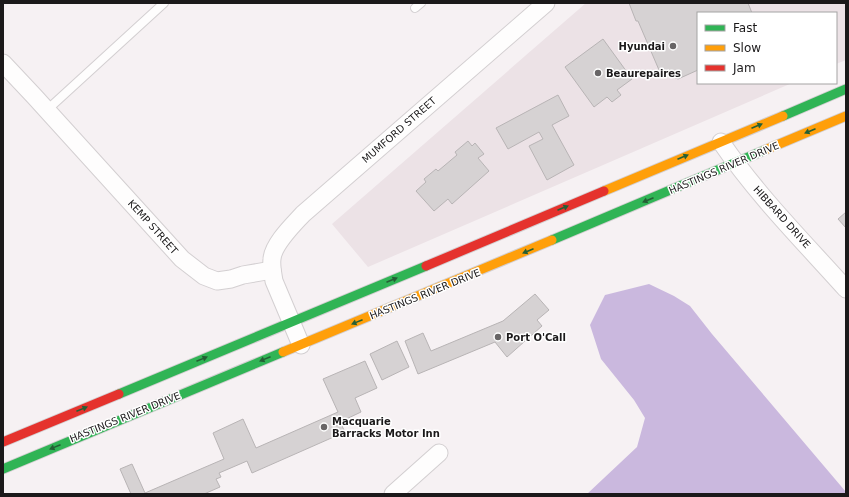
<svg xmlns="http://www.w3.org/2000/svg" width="849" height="497" font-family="'DejaVu Sans',sans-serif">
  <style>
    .built { fill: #ece2e6 }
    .water { fill: #cab8de }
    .building { fill: #d6d2d3; stroke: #b8b4b5 }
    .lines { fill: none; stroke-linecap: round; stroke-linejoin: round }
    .lane-casing { stroke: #d3cfd1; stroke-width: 10 }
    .street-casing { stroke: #d3cfd1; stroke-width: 19 }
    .fast-casing { stroke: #d3cfd1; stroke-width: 11 }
    .slow-casing { stroke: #d3cfd1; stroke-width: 11 }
    .jam-casing { stroke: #d3cfd1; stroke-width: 11 }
    .lane { stroke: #fefdfd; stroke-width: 8 }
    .street { stroke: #fefdfd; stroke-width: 17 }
    .fast { stroke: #30b455; stroke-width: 9 }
    .slow { stroke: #ff9f0a; stroke-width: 9 }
    .jam { stroke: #e5322d; stroke-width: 9 }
    .oneway { fill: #245f35 }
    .poi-dot { fill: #686566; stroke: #fff; stroke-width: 1.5 }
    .labels { text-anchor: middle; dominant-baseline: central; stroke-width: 3; stroke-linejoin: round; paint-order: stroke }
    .poi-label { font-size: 10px; font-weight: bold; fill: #1b191a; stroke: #fff; text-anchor: start }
    .street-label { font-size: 10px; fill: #1b191a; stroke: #fff }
  </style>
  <rect width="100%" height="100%" fill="#f6f1f3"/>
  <polygon class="built" points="586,3 846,3 846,60 836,64 836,13 698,13 698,83 792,83 368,267 332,224"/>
  <polygon class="water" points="649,284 674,296 690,306 712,334 846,492 846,494 587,494 637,447 645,418 634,400 601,359 590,325 605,295"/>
  <g class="building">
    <polygon points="629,3 748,3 752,13 698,13 698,70 678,79 659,70 638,21 636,21"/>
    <polygon points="603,39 632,79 617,90 621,95 612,102 607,97 594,107 565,67"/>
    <polygon points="558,95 569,116 552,125 574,165 547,180 529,146 543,139 539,132 508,149 496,128"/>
    <polygon points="468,141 472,146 475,143 484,154 478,158 489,171 452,204 448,199 434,211 416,191 426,182 424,179 436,169 438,171 457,155 455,152"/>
    <polygon points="846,212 846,228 838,219"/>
    <polygon points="535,294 549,310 537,320 542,326 507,357 495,342 418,374 405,341 423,333 431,351 503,321"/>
    <polygon points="397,341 409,367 382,380 370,354"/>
    <polygon points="365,361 377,388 355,398 361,412 340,422 345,432 252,473 247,461 219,473 221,477 216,479 220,487 204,494 131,494 120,469 132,464 145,493 224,459 213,433 243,419 256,448 338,412 323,379"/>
  </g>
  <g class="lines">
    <g class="lane-casing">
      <g id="lane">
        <polyline points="415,8 421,3"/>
        <polyline points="47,110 164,3"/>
      </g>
    </g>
    <g class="street-casing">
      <g id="street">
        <polyline points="3,63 34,96 182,259 204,276 217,281 231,279 243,275 272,270"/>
        <path d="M721,142C757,195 803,241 846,289"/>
        <path d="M301,345L274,281C273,274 271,266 272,259C273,244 293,225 303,214L546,3"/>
        <polyline points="393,494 439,453"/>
      </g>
    </g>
    <g class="fast-casing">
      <g id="fast">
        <polyline points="783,116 846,89"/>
        <polyline points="552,240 765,150"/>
        <polyline points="119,394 426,266"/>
        <polyline points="3,469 283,352"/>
      </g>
    </g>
    <g class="slow-casing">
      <g id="slow">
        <polyline points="765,150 846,116"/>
        <polyline points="604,191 783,116"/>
        <polyline points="283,352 552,240"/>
      </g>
    </g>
    <g class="jam-casing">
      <g id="jam">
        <polyline points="426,266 604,191"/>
        <polyline points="3,442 119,394"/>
      </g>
    </g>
    <use href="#lane" class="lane"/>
    <use href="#street" class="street"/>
    <use href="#fast" class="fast"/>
    <use href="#slow" class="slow"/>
    <use href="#jam" class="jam"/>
  </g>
  <defs><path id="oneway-solid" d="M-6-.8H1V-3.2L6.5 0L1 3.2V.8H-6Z"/></defs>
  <g class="oneway">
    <use href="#oneway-solid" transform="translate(757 126) rotate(-23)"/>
    <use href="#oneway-solid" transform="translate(810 131) rotate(157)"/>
    <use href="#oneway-solid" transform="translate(683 157) rotate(-23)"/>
    <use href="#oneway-solid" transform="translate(648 200) rotate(157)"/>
    <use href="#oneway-solid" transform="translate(563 208) rotate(-23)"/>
    <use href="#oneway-solid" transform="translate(528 251) rotate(157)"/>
    <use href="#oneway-solid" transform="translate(392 280) rotate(-23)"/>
    <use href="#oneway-solid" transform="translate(357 322) rotate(158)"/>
    <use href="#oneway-solid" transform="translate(202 359) rotate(-22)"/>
    <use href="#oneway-solid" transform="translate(265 359) rotate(158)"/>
    <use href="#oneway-solid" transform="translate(82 409) rotate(-22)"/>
    <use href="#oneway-solid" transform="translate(55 447) rotate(158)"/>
  </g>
  <g class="poi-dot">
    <circle cx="673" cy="46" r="4"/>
    <circle cx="598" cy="73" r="4"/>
    <circle cx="498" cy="337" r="4"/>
    <circle cx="324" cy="427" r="4"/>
  </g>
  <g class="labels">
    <g class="poi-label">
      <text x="665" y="46" text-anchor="end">Hyundai</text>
      <text x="606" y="73">Beaurepaires</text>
      <text x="506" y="337">Port O'Call</text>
      <text x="332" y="421">Macquarie<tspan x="332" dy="12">Barracks Motor Inn</tspan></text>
    </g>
    <g class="street-label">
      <text transform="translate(399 130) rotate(-41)">MUMFORD STREET</text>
      <text transform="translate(724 168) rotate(-23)">HASTINGS RIVER DRIVE</text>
      <text transform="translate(782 217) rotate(48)">HIBBARD DRIVE</text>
      <text transform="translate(153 227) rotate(48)">KEMP STREET</text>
      <text transform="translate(425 294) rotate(-22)">HASTINGS RIVER DRIVE</text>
      <text transform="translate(125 417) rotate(-22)">HASTINGS RIVER DRIVE</text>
    </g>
  </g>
  <rect width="849" height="497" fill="none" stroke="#1b191a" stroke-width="8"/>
  <rect x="697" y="12" width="140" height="72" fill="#ffffff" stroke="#a4a3a3"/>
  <rect x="705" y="25" width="20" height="6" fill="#30b455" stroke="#a4a3a3"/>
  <text x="733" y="32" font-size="12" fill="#1b191a">Fast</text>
  <rect x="705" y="45" width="20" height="6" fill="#ff9f0a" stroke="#a4a3a3"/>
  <text x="733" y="52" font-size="12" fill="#1b191a">Slow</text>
  <rect x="705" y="65" width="20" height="6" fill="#e5322d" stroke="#a4a3a3"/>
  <text x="733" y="72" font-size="12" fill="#1b191a">Jam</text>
</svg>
